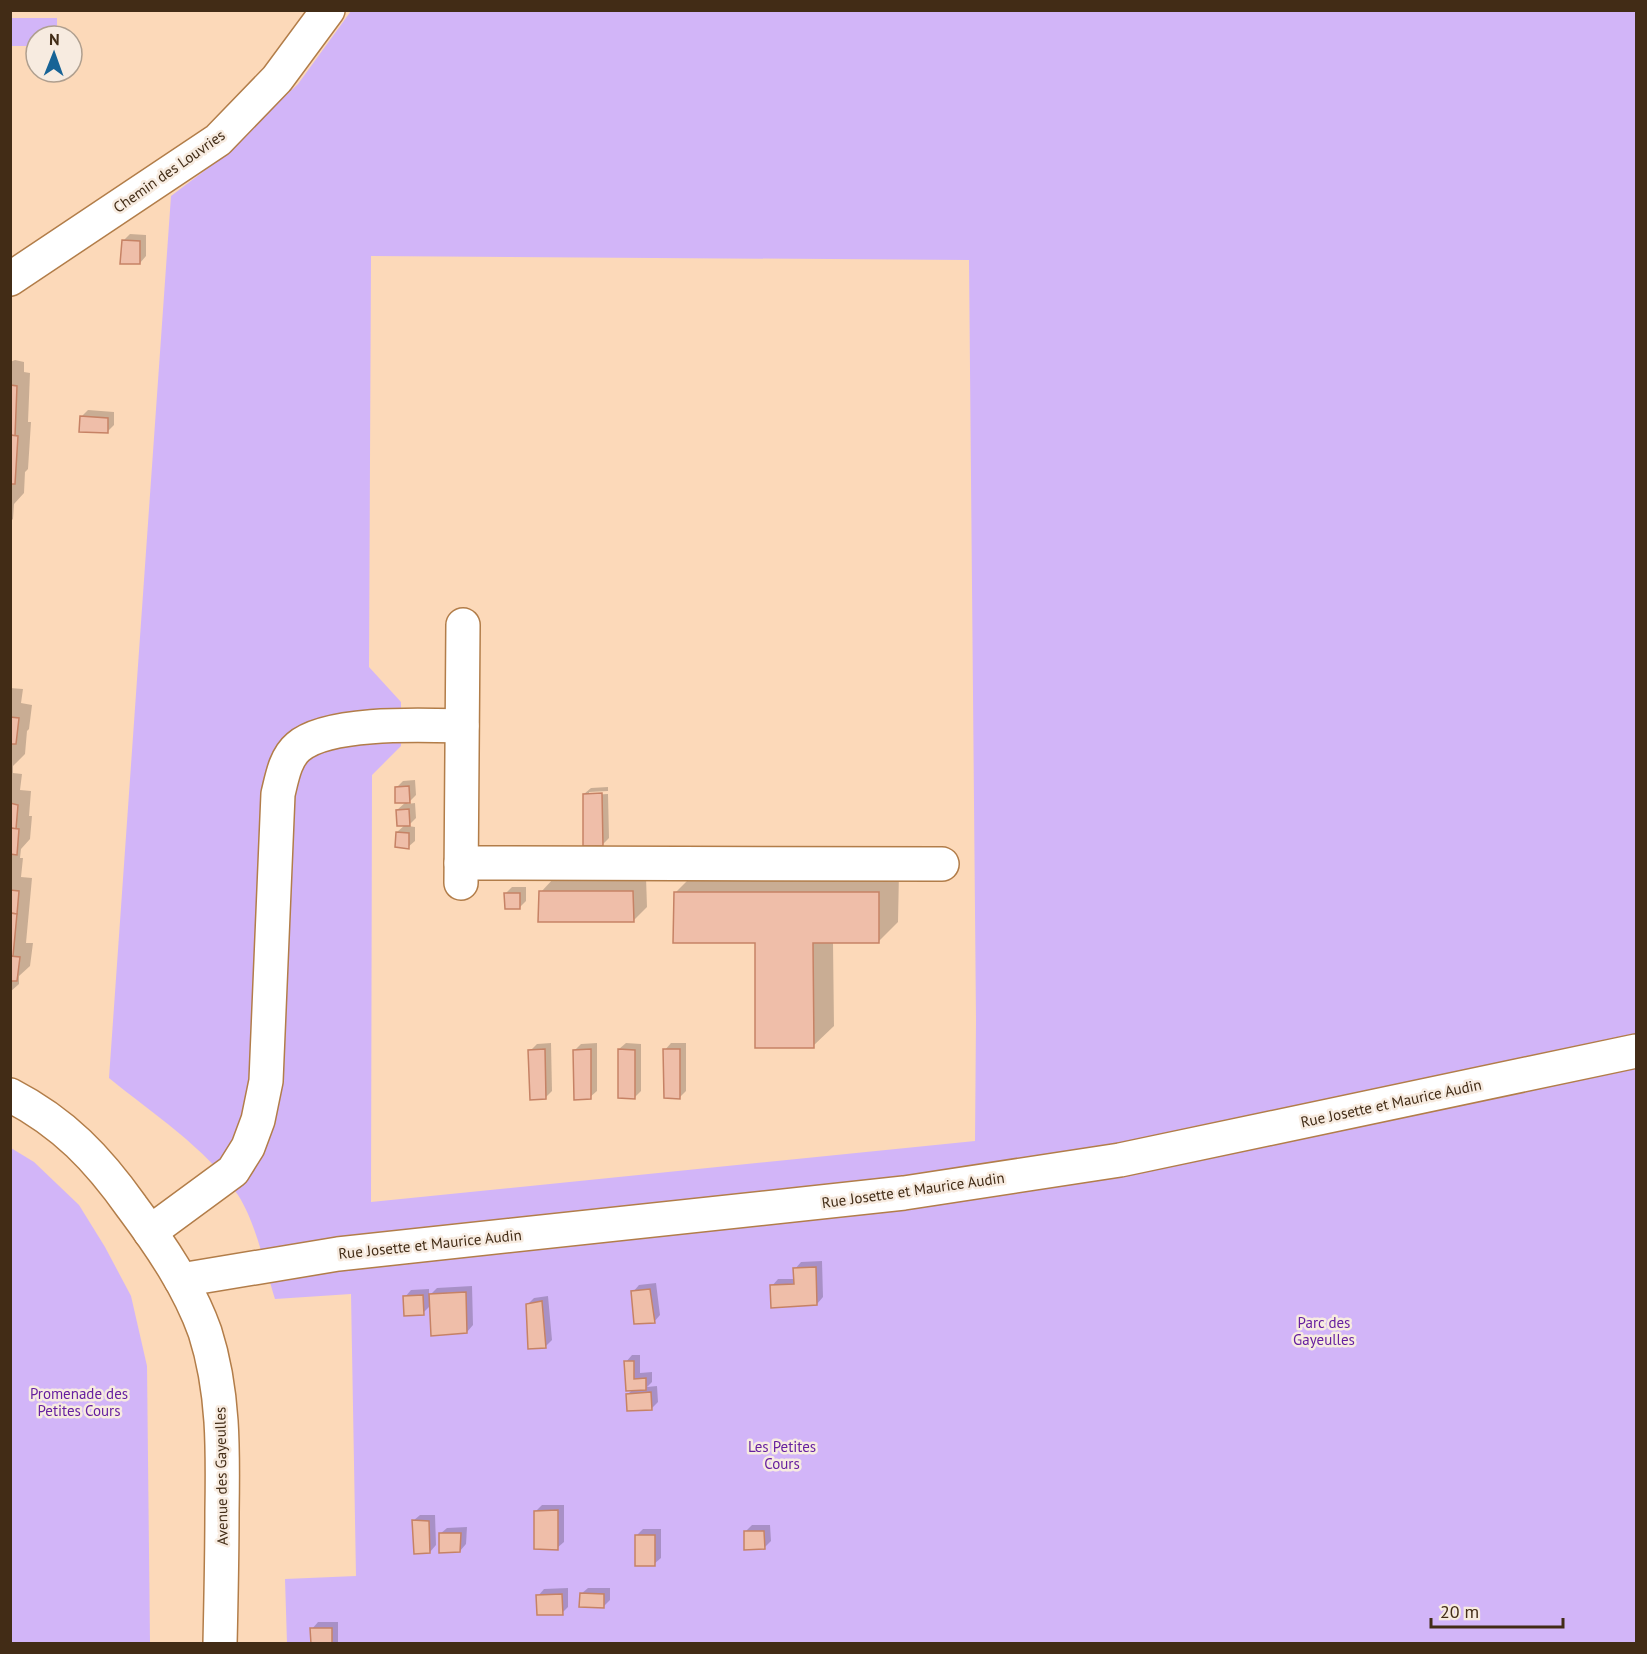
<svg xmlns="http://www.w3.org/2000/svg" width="1647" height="1654" font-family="'PT Sans',sans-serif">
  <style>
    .green { fill: #d2b5f8; fill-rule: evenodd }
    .shadow { fill: #0003 }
    .building { fill: #efbea9; stroke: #c68265; stroke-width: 1.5 }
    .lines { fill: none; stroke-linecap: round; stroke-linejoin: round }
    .minor-casing { stroke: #b27d49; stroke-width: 36 }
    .minor { stroke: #fff; stroke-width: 33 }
    .labels { text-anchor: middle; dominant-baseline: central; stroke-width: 5; stroke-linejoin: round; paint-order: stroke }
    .street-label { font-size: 15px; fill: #422c16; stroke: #f7ebe0 }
    .park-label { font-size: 15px; fill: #661f9f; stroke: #f7ebe0 }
  </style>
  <rect width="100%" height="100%" fill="#fcd9b9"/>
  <g class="green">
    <path d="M351,11H1636V1643H287L285,1579L356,1576L351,1294L275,1299C265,1267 256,1223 238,1195C205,1147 153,1114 109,1078L171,196L216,162L298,84ZM371,256L969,260L976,1020L975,1141L371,1202L372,775L401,746V702L369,667Z"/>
    <polygon points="11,18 57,18 57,36 36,36 36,46 11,46"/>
    <polygon points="11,1148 34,1162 79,1205 105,1247 131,1296 147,1366 150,1643 11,1643"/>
  </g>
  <g class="shadow">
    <polygon points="130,234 146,235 146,256 140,263 124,240"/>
    <polygon points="15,360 24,362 24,372 30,373 28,422 31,422 28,469 25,472 24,493 14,504 13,519 10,522 10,362"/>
    <polygon points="88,410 114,412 114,425 107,432 81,417"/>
    <polygon points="10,688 23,689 21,703 32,705 29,729 27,731 25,754 13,766 13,773 22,774 20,790 31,791 29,816 32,816 30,839 21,849 20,858 23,858 21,877 32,878 26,943 33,943 30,966 19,976 19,984 10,992"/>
    <polygon points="415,780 416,795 407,804 415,803 416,818 408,826 415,827 415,841 408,847 397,832 405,825 397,810 406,802 397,787 403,781"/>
    <polygon points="608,787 608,791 589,792 589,795 608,794 609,838 602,845 584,794 591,788"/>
    <polygon points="696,872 899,872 898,922 878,942 833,942 834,1026 813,1046 757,941 675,893"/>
    <polygon points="646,877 647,907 633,921 541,892 554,878"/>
    <polygon points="512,887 526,887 526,901 519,908 506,893"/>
    <polygon points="551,1043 552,1091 545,1098 530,1051 537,1044"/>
    <polygon points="597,1043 597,1091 590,1097 575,1050 581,1044"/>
    <polygon points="626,1043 641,1044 641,1091 635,1097 619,1049"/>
    <polygon points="671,1043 686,1043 686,1091 680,1097 665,1050"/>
    <polygon points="822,1261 823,1297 817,1304 772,1286 778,1279 795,1279 795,1269 801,1262"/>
    <polygon points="656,1283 660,1315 654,1322 633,1292 639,1285"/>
    <polygon points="472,1286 473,1325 467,1332 431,1305 423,1313 405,1297 411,1290 429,1289 429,1296 437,1288"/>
    <polygon points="548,1296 552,1340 546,1346 527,1305 534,1298"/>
    <polygon points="632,1355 640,1355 640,1373 652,1372 652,1382 647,1387 657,1386 658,1402 651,1409 628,1394 633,1389 626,1362"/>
    <polygon points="542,1505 564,1505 564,1542 557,1548 536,1511"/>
    <polygon points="420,1515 435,1515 436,1545 430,1552 413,1521"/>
    <polygon points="752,1525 770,1525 771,1541 764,1548 745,1532"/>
    <polygon points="467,1527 466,1544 460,1551 440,1534 447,1528"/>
    <polygon points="643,1529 661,1529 661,1558 654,1564 636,1536"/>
    <polygon points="568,1588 568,1607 562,1613 538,1596 544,1589"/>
    <polygon points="588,1588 610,1588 610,1600 604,1606 581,1594"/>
    <polygon points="318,1622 338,1622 338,1644 312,1644 312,1629"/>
  </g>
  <g class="building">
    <polygon points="122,240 140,241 140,264 120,264"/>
    <polygon points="10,375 11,385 17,386 15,436 10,435"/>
    <polygon points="80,416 108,418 108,433 79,432"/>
    <polygon points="10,435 18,436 15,484 10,484"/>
    <polygon points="10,717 19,718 16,744 10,744"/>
    <polygon points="409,786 410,803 395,803 395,787"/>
    <polygon points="602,793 603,846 583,846 583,794"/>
    <polygon points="10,803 18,805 16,829 10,828"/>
    <polygon points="409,809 410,826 397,826 396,810"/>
    <polygon points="10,828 19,829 17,855 10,854"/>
    <polygon points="396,832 409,833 409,849 395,847"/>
    <polygon points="10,890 19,891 17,914 10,913"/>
    <polygon points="539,891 633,891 634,922 538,922"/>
    <polygon points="674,892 879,892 879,943 813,943 814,1048 755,1048 755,943 673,943"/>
    <polygon points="504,893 520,893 520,909 505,909"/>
    <polygon points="10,913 17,914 13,956 10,956"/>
    <polygon points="10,956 20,957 17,981 10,981"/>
    <polygon points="545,1049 546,1099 530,1100 528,1050"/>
    <polygon points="591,1049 591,1099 574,1100 573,1050"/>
    <polygon points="618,1049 635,1050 635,1099 618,1098"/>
    <polygon points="663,1049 680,1049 680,1099 664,1098"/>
    <polygon points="816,1267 817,1305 771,1308 770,1285 794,1284 793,1268"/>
    <polygon points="650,1289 655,1323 634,1324 631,1291"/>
    <polygon points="466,1292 467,1333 431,1336 429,1294"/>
    <polygon points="423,1295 424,1315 404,1316 403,1296"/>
    <polygon points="542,1301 546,1348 528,1349 526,1304"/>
    <polygon points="624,1361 634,1361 634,1379 646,1378 646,1390 626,1391"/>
    <polygon points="651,1392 652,1410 627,1411 626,1394"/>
    <polygon points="558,1510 558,1550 534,1549 534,1511"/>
    <polygon points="412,1520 429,1521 430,1553 414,1554"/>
    <polygon points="744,1531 764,1531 765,1549 744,1550"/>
    <polygon points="439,1533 461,1533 460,1552 439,1553"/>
    <rect x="635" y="1535" width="20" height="31"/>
    <polygon points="580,1593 604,1594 604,1608 579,1607"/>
    <polygon points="562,1594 563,1615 537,1615 536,1595"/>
    <polygon points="310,1628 332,1628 332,1644 311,1644"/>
  </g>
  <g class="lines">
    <g class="minor-casing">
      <g id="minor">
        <polyline points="10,279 218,140 277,79 328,10"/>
        <polyline points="461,863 942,864"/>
        <polyline points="461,883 463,625"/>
        <path d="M10,1095C64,1123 98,1159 132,1207C161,1246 189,1287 205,1332C224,1391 223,1451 222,1512C222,1556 221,1600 220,1644"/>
        <path d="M150,1232L233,1171L248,1147L258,1120L266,1081L278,794C282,778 285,758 298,747C328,721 422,725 462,726"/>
        <polyline points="181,1280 338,1254 904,1193 1120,1160 1636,1051"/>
      </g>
    </g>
    <use href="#minor" class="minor"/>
  </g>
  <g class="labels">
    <g class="street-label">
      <text transform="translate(169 171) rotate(-35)">Chemin des Louvries</text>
      <text transform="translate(1391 1103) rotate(-12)">Rue Josette et Maurice Audin</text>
      <text transform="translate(913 1190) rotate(-8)">Rue Josette et Maurice Audin</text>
      <text transform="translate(430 1244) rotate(-6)">Rue Josette et Maurice Audin</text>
      <text transform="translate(221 1476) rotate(-91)">Avenue des Gayeulles</text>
    </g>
    <g class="park-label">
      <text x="1324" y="1322">Parc des<tspan x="1324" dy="17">Gayeulles</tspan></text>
      <text x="79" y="1393">Promenade des<tspan x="79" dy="17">Petites Cours</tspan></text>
      <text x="782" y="1446">Les Petites<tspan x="782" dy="17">Cours</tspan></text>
    </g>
  </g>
  <rect width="1647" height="1654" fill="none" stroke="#422c16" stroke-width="24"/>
  <g transform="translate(54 54) rotate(1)"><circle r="28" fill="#f7ebe0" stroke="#af9f8f" stroke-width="1.5"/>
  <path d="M0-4.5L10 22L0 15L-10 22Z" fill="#176396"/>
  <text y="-9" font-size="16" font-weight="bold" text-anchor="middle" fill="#422c16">N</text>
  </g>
  <path d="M1431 1618v9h132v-9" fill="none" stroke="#422c16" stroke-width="3"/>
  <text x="1440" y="1618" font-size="18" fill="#422c16" stroke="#f7ebe0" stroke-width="4.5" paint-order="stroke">20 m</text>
</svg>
